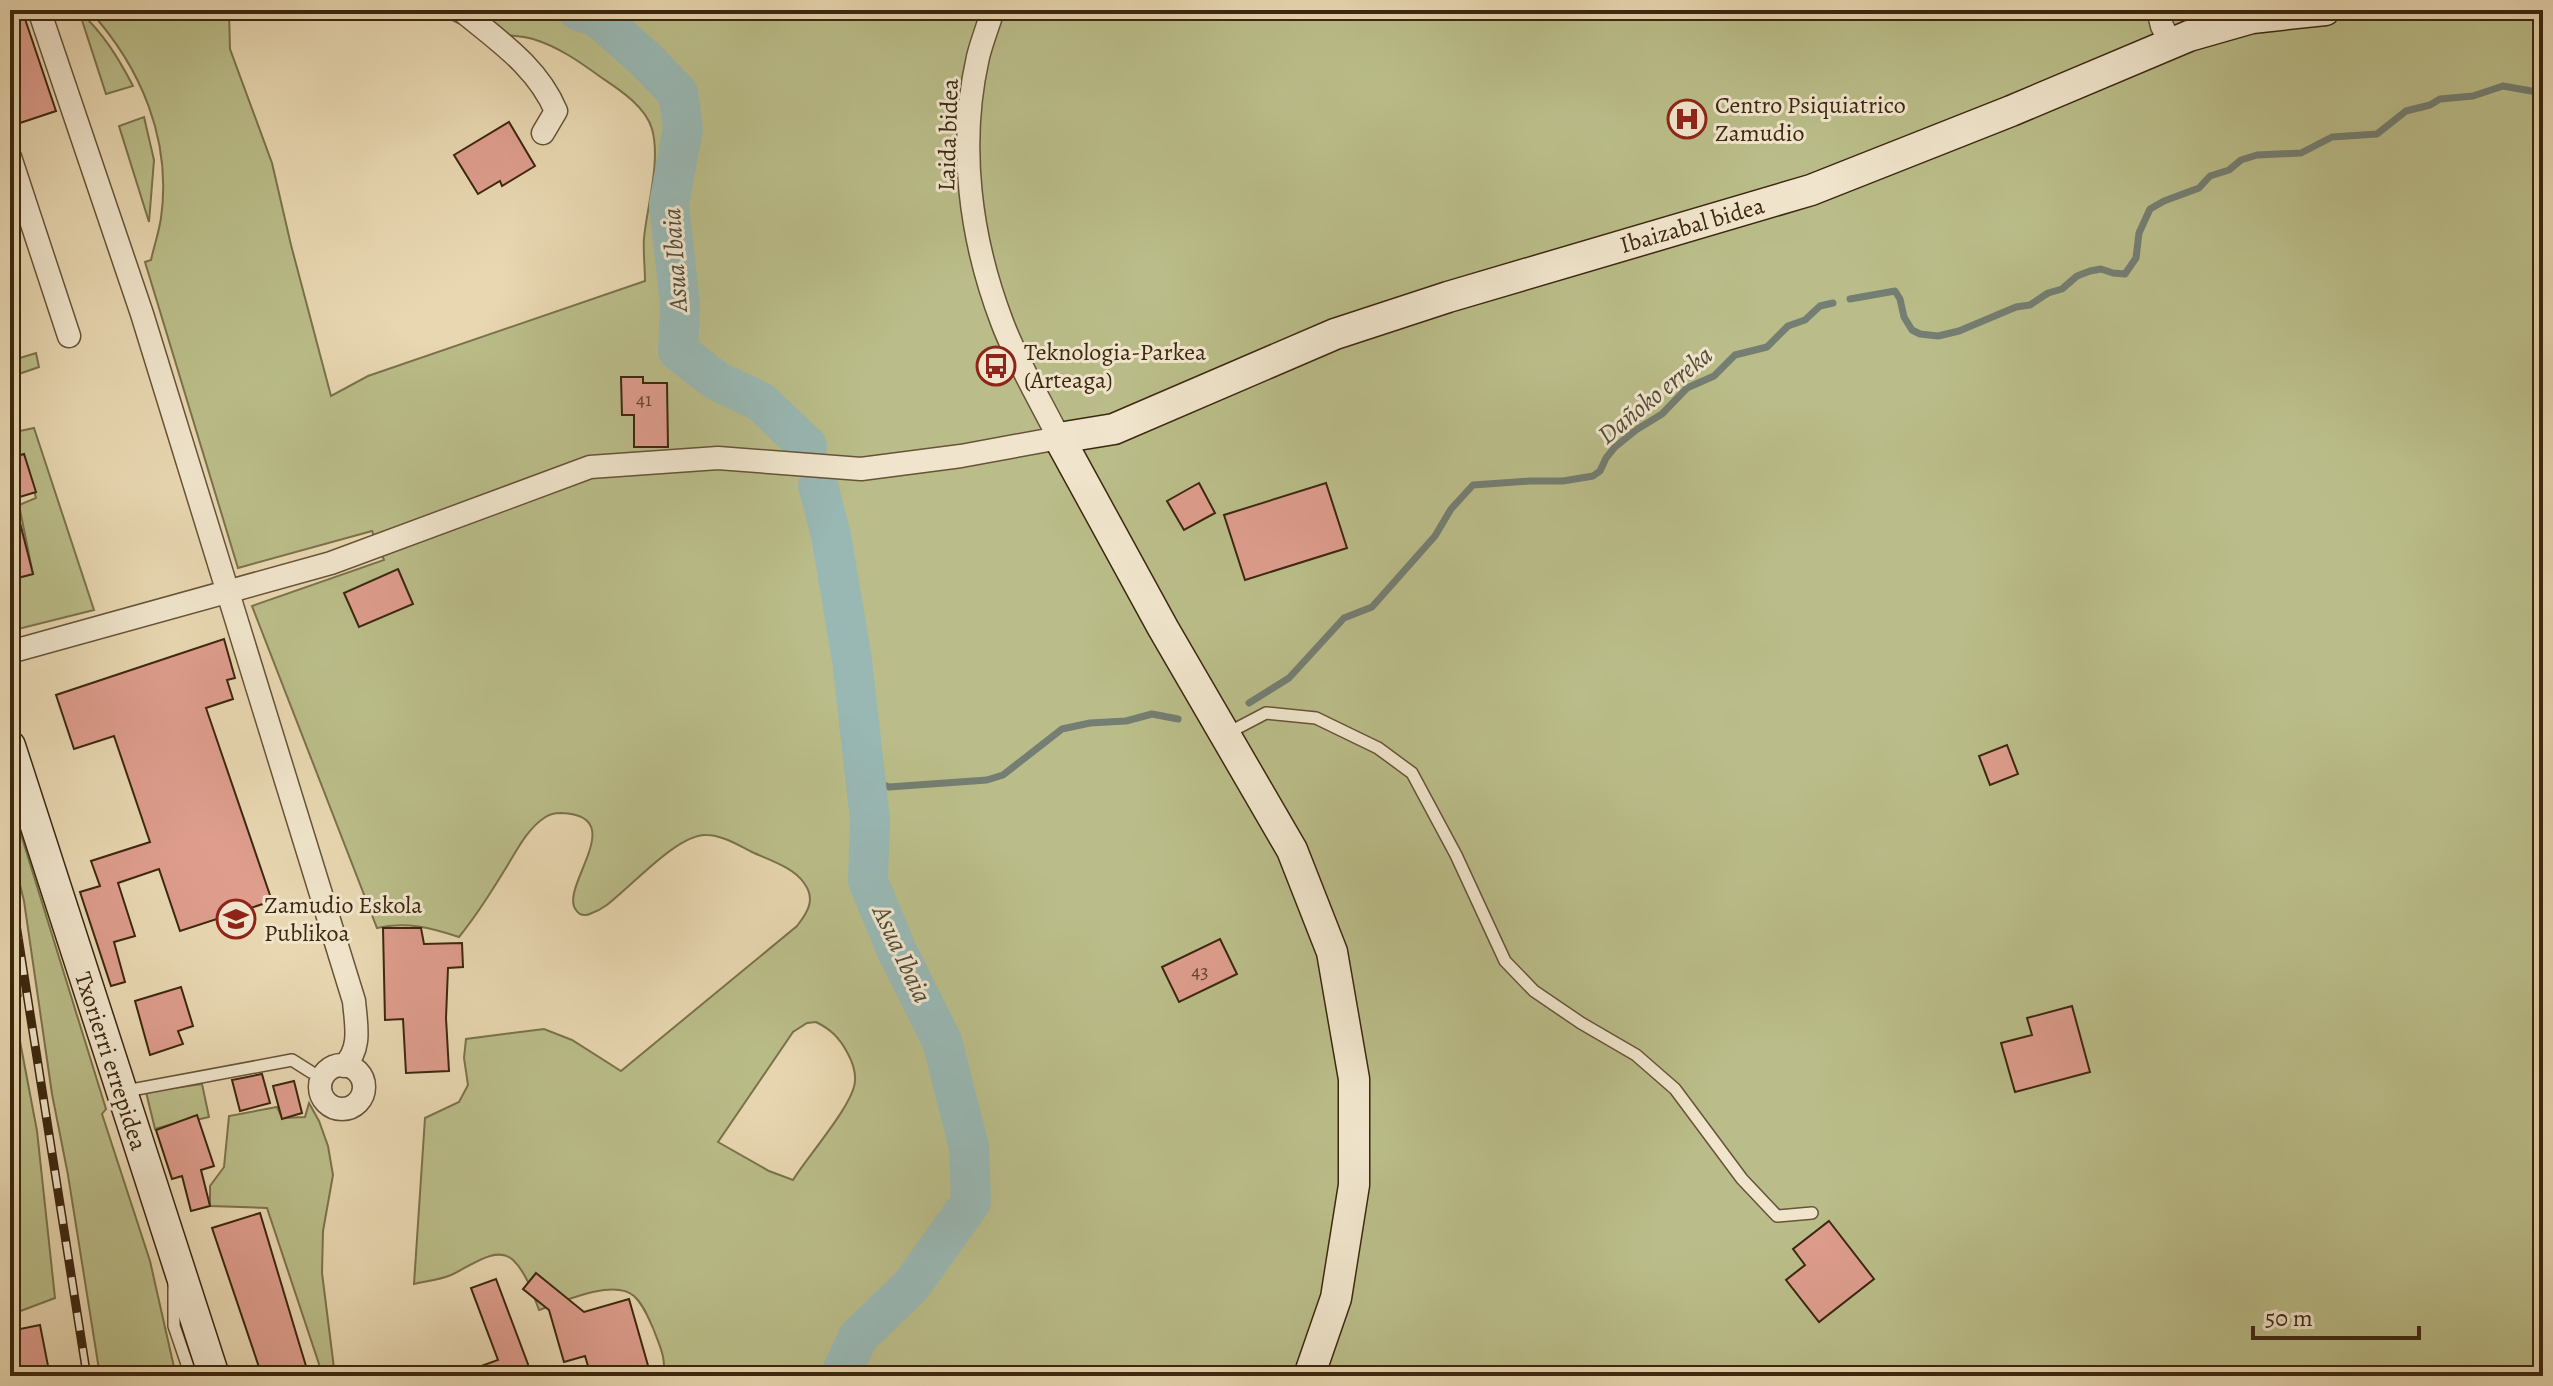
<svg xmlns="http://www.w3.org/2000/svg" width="2553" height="1386" font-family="Alegreya,serif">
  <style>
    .green { fill: #babd89; stroke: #7b724c; stroke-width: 2; fill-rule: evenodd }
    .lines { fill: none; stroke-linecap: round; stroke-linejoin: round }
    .stream { stroke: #747e72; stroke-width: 7 }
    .river { stroke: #99b8b4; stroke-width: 40 }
    .building { fill: #de9d8d; stroke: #3c270f; stroke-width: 2 }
    .lane-casing { stroke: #675338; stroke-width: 14 }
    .street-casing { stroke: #675338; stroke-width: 25 }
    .secondary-casing { stroke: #3c270f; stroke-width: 33 }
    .lane { stroke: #f0e5cc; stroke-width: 11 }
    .street { stroke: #f0e5cc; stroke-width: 22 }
    .secondary { stroke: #f0e5cc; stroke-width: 30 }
    .rail-casing { stroke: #3c270f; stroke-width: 9 }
    .rail { stroke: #f0e5cc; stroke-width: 6; stroke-dasharray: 18; stroke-linecap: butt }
    .labels { text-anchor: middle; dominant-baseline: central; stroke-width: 6; stroke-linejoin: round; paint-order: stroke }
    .number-label { font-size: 20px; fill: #64442e }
    .poi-label { font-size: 24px; fill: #3c270f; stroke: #f0e5cc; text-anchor: start }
    .street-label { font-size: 24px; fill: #3c270f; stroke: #f0e5cc }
    .water-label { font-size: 26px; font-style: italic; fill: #534b38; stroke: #f0e5cc }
  </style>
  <rect width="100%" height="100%" fill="#e8d7b1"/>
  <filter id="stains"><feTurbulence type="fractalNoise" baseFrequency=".0025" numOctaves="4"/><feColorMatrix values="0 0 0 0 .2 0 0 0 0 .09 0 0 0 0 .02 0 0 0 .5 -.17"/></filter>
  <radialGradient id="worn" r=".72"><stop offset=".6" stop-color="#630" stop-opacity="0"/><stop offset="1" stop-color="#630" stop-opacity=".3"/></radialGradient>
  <g class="green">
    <path d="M89,10H229L230,49L272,163L291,245L331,396L368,376L645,281C645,267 643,252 644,238C647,206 661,161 652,129C646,107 620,90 602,78C580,62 559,47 533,39C521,35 509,36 497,34C476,31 453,23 436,10H2543V1376H663C667,1359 659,1344 653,1328C648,1317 643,1304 634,1296C614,1278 561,1302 539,1310C533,1294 526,1272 513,1260C496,1244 468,1268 451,1275C439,1280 427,1281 414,1284L425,1118L459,1102L468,1085L464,1058L466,1039L544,1029L572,1040L621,1071L797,926C808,912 816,899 804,883C793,867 769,860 752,852C738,845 722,835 706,835C681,834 641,876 622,892C613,900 604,909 592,913C586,916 580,916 576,910C558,888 632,815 561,813C555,813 549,814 544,818C526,830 515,854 504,871C490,894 476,916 459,937C432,928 405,921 377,928L252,606L384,560L372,531L238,568L145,262L151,260C154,246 159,232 161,218C172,140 141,67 89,10ZM816,1022C830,1029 839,1037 847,1052C852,1061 856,1070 855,1081C854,1104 807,1157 793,1180L769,1171L718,1142L793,1032L807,1023Z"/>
    <path d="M79,11C103,33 118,57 133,86L106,94Z"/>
    <polygon points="144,117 154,160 149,222 119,126"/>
    <polygon points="36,353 39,367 10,377 10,361"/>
    <polygon points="34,428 94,610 10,631 10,580 33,574 19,505 36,498 24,454 10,458 10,433"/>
    <polygon points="10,799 106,1109 102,1114 150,1261 176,1376 100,1376 68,1175 52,1094 24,901 10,844"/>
    <polygon points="10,920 21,996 12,999 37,1131 55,1298 10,1315"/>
    <polygon points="202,1084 209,1117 187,1122 186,1120 155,1129 146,1092"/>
    <polygon points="309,1103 319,1121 328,1146 333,1175 323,1231 322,1273 335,1376 323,1376 267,1208 210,1206 210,1186 224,1167 229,1116 277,1107 282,1118 305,1117"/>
  </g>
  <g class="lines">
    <g class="stream">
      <polyline points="1850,299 1895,291 1900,299 1904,317 1912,330 1920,334 1938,336 1959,331 2016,307 2030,305 2048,293 2062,289 2077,276 2090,271 2101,269 2113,273 2125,274 2136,258 2139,233 2150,209 2164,201 2199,188 2210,176 2229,170 2241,160 2257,155 2301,153 2332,137 2377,134 2406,111 2430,105 2440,99 2473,96 2503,86 2543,93"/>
      <polyline points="1249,703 1289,678 1344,618 1372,607 1435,536 1451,509 1473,485 1530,481 1563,481 1593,476 1600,471 1606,458 1615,447 1636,430 1662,414 1687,388 1714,376 1735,355 1767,347 1788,326 1805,320 1820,306 1833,303"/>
      <polyline points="863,768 881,784 889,787 987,780 1003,775 1062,729 1090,723 1126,721 1152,714 1178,719"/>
    </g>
    <g class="river">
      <polyline points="577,10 599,18 646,60 678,93 683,128 669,204 680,304 678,351 717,381 761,402 807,446"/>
      <polyline points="818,486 831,535 852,660 870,820 868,881 896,949 942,1041 969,1147 971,1202 911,1286 858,1337 840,1376"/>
    </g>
  </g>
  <g class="building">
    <polygon points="10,10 22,10 56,111 14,125 10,114"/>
    <polygon points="509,122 535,166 502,186 500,181 478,194 454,155"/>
    <polygon points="621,377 643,377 643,383 667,383 668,447 634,447 634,415 622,415"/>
    <polygon points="24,454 36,492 10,500 10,458"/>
    <polygon points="1199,483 1215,513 1184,530 1167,501"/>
    <polygon points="1326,483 1347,548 1245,580 1224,515"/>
    <polygon points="10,507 16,507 33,574 10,580"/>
    <polygon points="398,569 413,604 359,627 344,593"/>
    <polygon points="224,639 235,678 227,680 233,699 206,708 272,901 180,931 159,869 118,883 135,936 114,942 125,982 111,986 80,892 100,886 91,861 150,842 114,736 74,749 56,695"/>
    <polygon points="2007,745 2018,774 1990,785 1979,756"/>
    <polygon points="383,928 421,928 424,944 462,943 463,967 448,968 446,1018 449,1071 406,1073 403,1019 385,1020"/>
    <polygon points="1220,939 1237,974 1179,1002 1162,967"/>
    <polygon points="181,987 193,1026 178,1031 183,1044 150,1055 135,1001"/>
    <polygon points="2072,1006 2090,1072 2015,1092 2001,1043 2032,1035 2027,1018"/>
    <polygon points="262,1074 270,1103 240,1111 232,1080"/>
    <polygon points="294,1081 302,1113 282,1119 273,1086"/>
    <polygon points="197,1115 214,1166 201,1170 210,1206 191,1211 182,1176 172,1179 156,1130"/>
    <polygon points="260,1213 296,1333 309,1376 262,1376 212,1228"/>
    <polygon points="1829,1221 1874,1279 1819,1322 1786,1280 1805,1265 1793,1249"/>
    <polygon points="536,1273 584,1312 629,1299 651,1376 591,1376 585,1356 564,1362 549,1310 523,1289"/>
    <polygon points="496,1279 529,1367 505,1376 460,1376 459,1374 498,1360 471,1288"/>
    <polygon points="40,1325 50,1376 10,1376 10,1331"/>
  </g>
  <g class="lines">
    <g class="lane-casing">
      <g id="lane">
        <polyline points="10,356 10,355"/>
        <polyline points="1226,734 1266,713 1316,718 1378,748 1412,773 1456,855 1505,961 1534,991 1581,1023 1636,1055 1675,1089 1742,1179 1777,1216 1812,1213"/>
        <polyline points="126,1091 292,1060 311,1072"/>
        <polyline points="174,1283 174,1326 191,1376"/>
      </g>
    </g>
    <g class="street-casing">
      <g id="street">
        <path d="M39,10L142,314L354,1001C356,1025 362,1048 344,1066"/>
        <path d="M461,10C497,40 537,66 556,111L543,133"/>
        <polyline points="2158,10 2162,26 2170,42"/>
        <polyline points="10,157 69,336"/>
        <path d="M10,652L331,563L590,467L718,458L861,469L961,456L1059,438C1040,400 1017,362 1002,322C970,238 958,145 978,57C982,41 988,26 993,10"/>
        <circle cx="342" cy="1087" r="22"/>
      </g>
    </g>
    <g class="secondary-casing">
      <g id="secondary">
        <polyline points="10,746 214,1376"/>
        <polyline points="1309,1376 1336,1298 1354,1185 1354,1079 1332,952 1292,850 1163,628 1059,438 1114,429 1335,334 1448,297 1811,190 2011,111 2189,36 2252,18 2325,10"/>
      </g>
    </g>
    <use href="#lane" class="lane"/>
    <use href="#street" class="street"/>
    <use href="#secondary" class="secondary"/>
    <g class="rail-casing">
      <polyline id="rail" points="10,886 87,1376"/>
    </g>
    <use href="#rail" class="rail"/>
  </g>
  <defs>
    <g id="hospital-ring" transform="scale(2)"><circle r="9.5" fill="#f0e5cc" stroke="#8f2418" stroke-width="1.5"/><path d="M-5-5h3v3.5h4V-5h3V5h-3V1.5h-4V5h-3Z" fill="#8f2418"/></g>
    <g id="bus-ring" transform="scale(2)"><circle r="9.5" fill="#f0e5cc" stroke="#8f2418" stroke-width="1.5"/><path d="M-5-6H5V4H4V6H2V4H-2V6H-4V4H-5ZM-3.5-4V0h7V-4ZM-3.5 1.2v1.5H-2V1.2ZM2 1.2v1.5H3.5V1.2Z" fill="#8f2418"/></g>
    <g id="school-ring" transform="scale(2)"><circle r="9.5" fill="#f0e5cc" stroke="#8f2418" stroke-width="1.5"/><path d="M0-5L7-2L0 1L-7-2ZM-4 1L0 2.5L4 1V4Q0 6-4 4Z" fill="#8f2418"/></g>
  </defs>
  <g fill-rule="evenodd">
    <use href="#hospital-ring" x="1687" y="119"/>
    <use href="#bus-ring" x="996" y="366"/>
    <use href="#school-ring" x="236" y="919"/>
  </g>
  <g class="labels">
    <g class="number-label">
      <text x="644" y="399">41</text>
      <text x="1200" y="971">43</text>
    </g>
    <g class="poi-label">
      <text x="1715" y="105">Centro Psiquiatrico<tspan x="1715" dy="28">Zamudio</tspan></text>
      <text x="1024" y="352">Teknologia-Parkea<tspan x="1024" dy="28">(Arteaga)</tspan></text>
      <text x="264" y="905">Zamudio Eskola<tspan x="264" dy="28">Publikoa</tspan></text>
    </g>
    <g class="street-label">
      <text transform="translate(948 135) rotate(-88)">Laida bidea</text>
      <text transform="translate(1692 225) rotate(-16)">Ibaizabal bidea</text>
      <text transform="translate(111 1061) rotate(72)">Txorierri errepidea</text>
    </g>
    <g class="water-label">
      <text transform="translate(675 260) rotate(-94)">Asua Ibaia</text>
      <text transform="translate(1655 395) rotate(-39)">Dañoko erreka</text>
      <text transform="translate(902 954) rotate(65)">Asua Ibaia</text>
    </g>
  </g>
  <rect width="2553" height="1386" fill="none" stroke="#e8d7b1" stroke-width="40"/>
  <rect x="12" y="12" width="2529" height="1362" fill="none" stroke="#3c270f" stroke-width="4"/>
  <rect x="20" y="20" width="2513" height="1346" fill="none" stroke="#3c270f" stroke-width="2"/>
  <path d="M2253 1326v12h166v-12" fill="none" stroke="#3c270f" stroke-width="4"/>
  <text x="2265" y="1326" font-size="24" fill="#3c270f" stroke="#f0e5cc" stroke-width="6" paint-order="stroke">50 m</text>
  <rect width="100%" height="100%" filter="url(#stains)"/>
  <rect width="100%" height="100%" fill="url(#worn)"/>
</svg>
